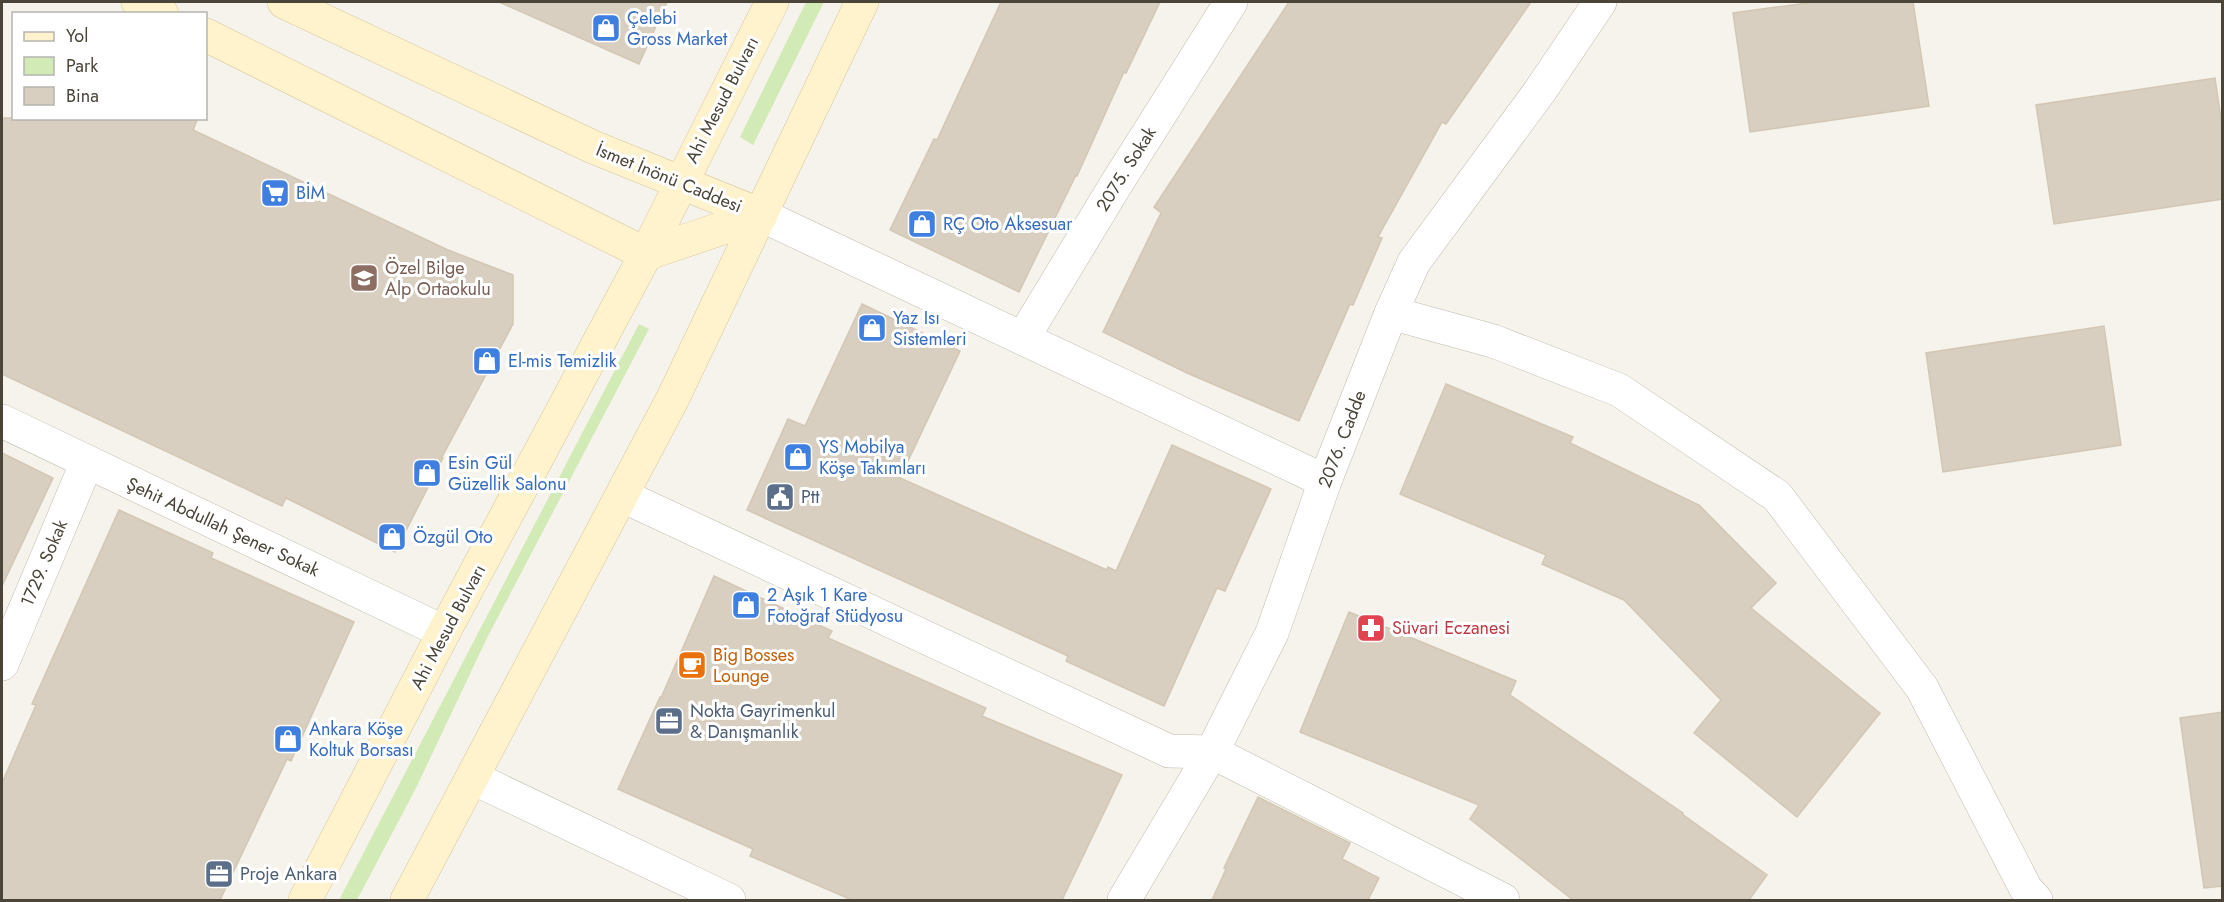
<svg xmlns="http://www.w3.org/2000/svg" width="2224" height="902" font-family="Jost,sans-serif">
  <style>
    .green { fill: #d2eab5 }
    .building { fill: #d8cfc1; stroke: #d3c7b4; stroke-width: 1.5 }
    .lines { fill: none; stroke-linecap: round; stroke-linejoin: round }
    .street-casing { stroke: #c2bbae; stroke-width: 34 }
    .secondary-casing { stroke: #d6c79b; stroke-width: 34 }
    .street { stroke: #fff; stroke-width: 33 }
    .secondary { stroke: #fff3cd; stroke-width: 33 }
    .labels { text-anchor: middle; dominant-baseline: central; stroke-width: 6; stroke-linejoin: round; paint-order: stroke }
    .shop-label { font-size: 18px; fill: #366cbe; stroke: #fff; text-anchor: start }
    .street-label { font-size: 18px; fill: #4b4439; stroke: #fff }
    .education-label { font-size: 18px; fill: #785e54; stroke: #fff; text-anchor: start }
    .service-label { font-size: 18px; fill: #4e5e75; stroke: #fff; text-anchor: start }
    .health-label { font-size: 18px; fill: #be3a42; stroke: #fff; text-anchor: start }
    .food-label { font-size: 18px; fill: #c56008; stroke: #fff; text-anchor: start }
  </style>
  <rect width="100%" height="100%" fill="#f6f3ec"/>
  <g class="green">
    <polygon points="806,2 824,2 753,145 740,137"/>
    <polygon points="639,324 649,329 487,638 416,788 357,900 339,900"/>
  </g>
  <g class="building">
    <polygon points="499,2 667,2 639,64"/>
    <polygon points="1001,2 1160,2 1126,73 1124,72 1077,176 1076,175 1019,292 890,230 934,139 937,140"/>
    <polygon points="1289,2 1531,2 1446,124 1442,122 1378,237 1382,238 1353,305 1350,304 1299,421 1187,373 1103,332 1161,213 1154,207"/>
    <polygon points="1814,2 1913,2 1929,106 1750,132 1733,13"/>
    <polygon points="2215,78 2223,133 2223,199 2054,224 2036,105"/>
    <polygon points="2,118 198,118 193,130 448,250 513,275 513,324 442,457 443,458 395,552 286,498 282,506 2,374"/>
    <polygon points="862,304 960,351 900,478 1107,570 1108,567 1116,571 1172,445 1271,489 1225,591 1217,588 1164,706 1066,661 1068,656 747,510 788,419 805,426"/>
    <polygon points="2104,326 2121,445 1943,472 1926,353"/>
    <polygon points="1446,384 1573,437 1570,443 1699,505 1776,583 1751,608 1880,713 1797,817 1694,733 1721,700 1624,600 1542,564 1546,555 1400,494"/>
    <polygon points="2,453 53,478 2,586"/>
    <polygon points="119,510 213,553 211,558 354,622 291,761 287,759 220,900 2,900 2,783 36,705 32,704"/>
    <polygon points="714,576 832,631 828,638 986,708 982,716 1122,775 1062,900 852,900 750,856 753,849 618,789 660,697 661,698"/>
    <polygon points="1349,612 1516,681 1510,695 1683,813 1682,814 1767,875 1749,900 1573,900 1470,819 1479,805 1300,732"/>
    <polygon points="2223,712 2223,886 2204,888 2180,718"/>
    <polygon points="1258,797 1350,843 1342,859 1379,878 1368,900 1212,900 1226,869 1224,868"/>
  </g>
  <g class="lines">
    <g class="street-casing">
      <g id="street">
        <polyline points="761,215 1325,481"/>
        <polyline points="1391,313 1493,341 1619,390 1777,496 1922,688 2026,889 2036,900"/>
        <polyline points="1023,338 1115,186 1231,2"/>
        <polyline points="2,421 444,632"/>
        <polyline points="623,496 1169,751 1212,752 1503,900"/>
        <polyline points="2,664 87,462"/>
        <polyline points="473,778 729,900"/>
        <polyline points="1124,900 1212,752 1272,633 1325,481 1391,313 1414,262 1540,91 1600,2"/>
      </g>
    </g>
    <g class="secondary-casing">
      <g id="secondary">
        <polyline points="138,2 162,14"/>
        <polyline points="284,2 593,147 761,215"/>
        <polyline points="206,35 646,254 761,215"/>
        <polyline points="305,900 444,632 646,254 772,2"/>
        <polyline points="407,900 672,400 862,2"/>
      </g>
    </g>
    <use href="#street" class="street"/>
    <use href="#secondary" class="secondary"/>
  </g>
  <defs>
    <g id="shop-square" transform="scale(1.5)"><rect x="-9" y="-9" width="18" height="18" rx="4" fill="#3f7fe0" stroke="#fff"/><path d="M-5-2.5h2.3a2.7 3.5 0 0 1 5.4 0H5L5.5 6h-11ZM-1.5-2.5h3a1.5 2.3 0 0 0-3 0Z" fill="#fff"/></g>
    <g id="supermarket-square" transform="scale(1.5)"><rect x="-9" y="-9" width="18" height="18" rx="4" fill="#3f7fe0" stroke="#fff"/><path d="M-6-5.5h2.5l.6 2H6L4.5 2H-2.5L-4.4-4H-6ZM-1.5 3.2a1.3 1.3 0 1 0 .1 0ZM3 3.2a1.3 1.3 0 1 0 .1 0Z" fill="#fff"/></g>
    <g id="school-square" transform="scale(1.5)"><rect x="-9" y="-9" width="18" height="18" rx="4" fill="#8d6e63" stroke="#fff"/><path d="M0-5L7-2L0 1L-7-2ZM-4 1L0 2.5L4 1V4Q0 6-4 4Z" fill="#fff"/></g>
    <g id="civic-square" transform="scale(1.5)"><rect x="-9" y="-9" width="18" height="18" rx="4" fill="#5c6f8a" stroke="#fff"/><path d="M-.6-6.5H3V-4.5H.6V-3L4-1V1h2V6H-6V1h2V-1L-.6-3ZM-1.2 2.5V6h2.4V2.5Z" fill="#fff"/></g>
    <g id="pharmacy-square" transform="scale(1.5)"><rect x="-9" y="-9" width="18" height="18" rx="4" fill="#e0444e" stroke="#fff"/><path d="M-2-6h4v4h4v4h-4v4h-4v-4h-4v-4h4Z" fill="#fff"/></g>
    <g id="cafe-square" transform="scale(1.5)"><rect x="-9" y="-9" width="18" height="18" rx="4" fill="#e8710a" stroke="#fff"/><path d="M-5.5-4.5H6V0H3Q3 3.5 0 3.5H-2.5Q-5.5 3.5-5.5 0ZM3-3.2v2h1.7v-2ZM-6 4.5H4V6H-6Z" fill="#fff"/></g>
    <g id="office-square" transform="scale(1.5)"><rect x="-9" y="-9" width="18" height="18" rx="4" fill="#5c6f8a" stroke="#fff"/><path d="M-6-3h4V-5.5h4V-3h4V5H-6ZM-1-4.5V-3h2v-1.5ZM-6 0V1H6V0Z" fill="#fff"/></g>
  </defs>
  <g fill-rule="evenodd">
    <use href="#shop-square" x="606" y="28"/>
    <use href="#supermarket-square" x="275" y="193"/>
    <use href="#shop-square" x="922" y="224"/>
    <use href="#school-square" x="364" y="278"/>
    <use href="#shop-square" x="872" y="328"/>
    <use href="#shop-square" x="487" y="361"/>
    <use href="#shop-square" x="798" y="457"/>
    <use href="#shop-square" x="427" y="473"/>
    <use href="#civic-square" x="780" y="497"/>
    <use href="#shop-square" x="392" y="537"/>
    <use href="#shop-square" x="746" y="605"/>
    <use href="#pharmacy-square" x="1371" y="628"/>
    <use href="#cafe-square" x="692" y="665"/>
    <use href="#office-square" x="669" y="721"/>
    <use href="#shop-square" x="288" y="739"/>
    <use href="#office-square" x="219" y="874"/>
  </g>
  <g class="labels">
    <g class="shop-label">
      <text x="627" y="18">Çelebi<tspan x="627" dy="21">Gross Market</tspan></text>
      <text x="296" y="193">BİM</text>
      <text x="943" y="224">RÇ Oto Aksesuar</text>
      <text x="893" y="318">Yaz Isı<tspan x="893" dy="21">Sistemleri</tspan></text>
      <text x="508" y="361">El-mis Temizlik</text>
      <text x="819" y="447">YS Mobilya<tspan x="819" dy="21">Köşe Takımları</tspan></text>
      <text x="448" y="463">Esin Gül<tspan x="448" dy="21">Güzellik Salonu</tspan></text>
      <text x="413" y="537">Özgül Oto</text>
      <text x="767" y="595">2 Aşık 1 Kare<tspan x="767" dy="21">Fotoğraf Stüdyosu</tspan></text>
      <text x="309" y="729">Ankara Köşe<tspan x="309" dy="21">Koltuk Borsası</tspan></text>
    </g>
    <g class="street-label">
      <text transform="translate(722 100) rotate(-63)">Ahi Mesud Bulvarı</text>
      <text transform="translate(1126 169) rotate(-58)">2075. Sokak</text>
      <text transform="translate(669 178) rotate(22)">İsmet İnönü Caddesi</text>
      <text transform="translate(1342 439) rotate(-69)">2076. Cadde</text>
      <text transform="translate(223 527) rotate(25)">Şehit Abdullah Şener Sokak</text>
      <text transform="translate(44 563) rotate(-67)">1729. Sokak</text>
      <text transform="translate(448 627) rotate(-62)">Ahi Mesud Bulvarı</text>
    </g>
    <g class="education-label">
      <text x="385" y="268">Özel Bilge<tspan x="385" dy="21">Alp Ortaokulu</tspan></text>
    </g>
    <g class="service-label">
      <text x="801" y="497">Ptt</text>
      <text x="690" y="711">Nokta Gayrimenkul<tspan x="690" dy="21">&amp; Danışmanlık</tspan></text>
      <text x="240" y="874">Proje Ankara</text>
    </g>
    <g class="health-label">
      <text x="1392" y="628">Süvari Eczanesi</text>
    </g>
    <g class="food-label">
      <text x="713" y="655">Big Bosses<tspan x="713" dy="21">Lounge</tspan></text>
    </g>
  </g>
  <rect width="2224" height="902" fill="none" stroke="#4b4439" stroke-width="6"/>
  <rect x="12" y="12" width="195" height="108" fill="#ffffff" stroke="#b7b4b0" stroke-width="1.5"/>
  <rect x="24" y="32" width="30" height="9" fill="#fff3cd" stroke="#b7b4b0" stroke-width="1.5"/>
  <text x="66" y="42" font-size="18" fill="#4b4439">Yol</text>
  <rect x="24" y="57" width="30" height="18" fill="#d2eab5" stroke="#b7b4b0" stroke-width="1.5"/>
  <text x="66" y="72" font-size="18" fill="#4b4439">Park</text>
  <rect x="24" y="87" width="30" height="18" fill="#d8cfc1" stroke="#b7b4b0" stroke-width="1.5"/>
  <text x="66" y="102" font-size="18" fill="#4b4439">Bina</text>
</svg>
